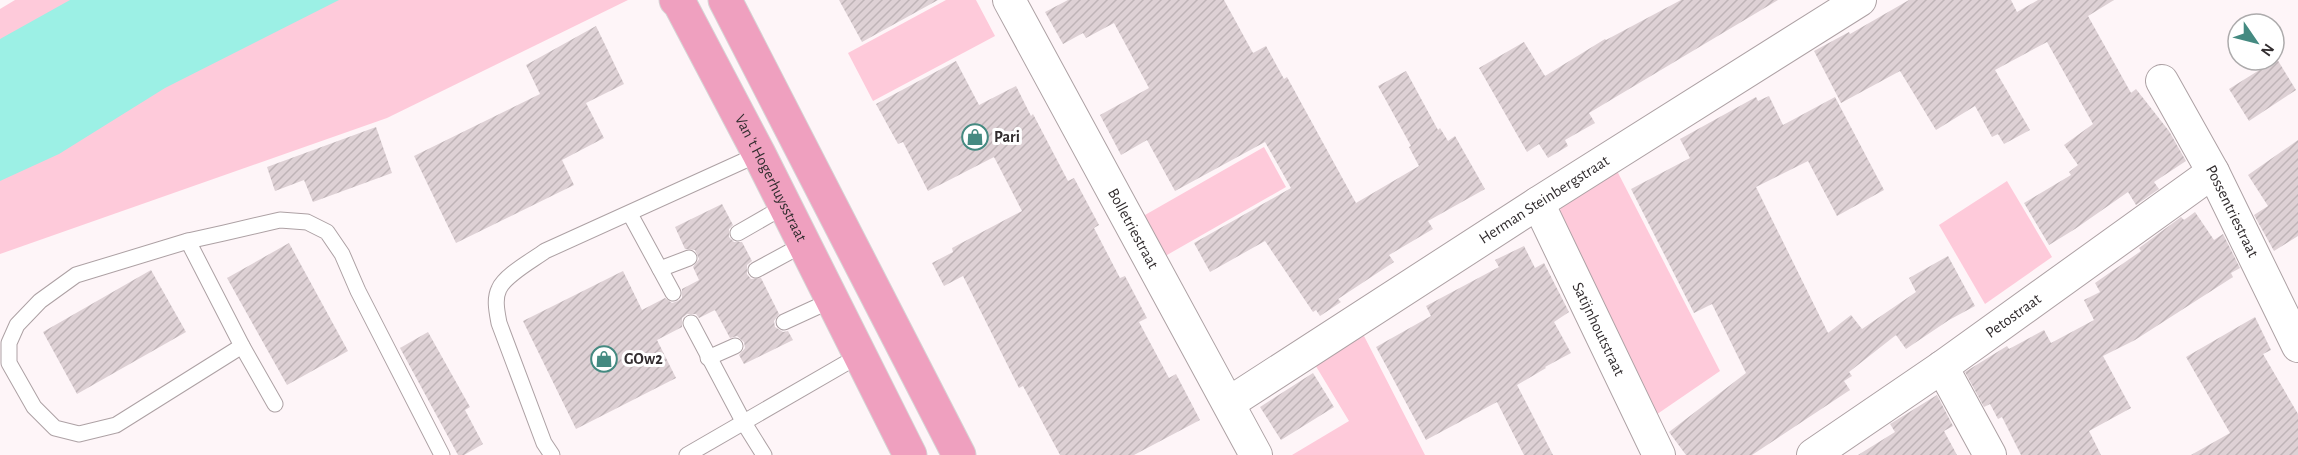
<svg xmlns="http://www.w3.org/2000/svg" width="2298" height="455" font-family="'Alegreya Sans',sans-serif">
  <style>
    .grass { fill: #fecada }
    .water { fill: #9cf0e5 }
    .building { fill: url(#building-hatch) }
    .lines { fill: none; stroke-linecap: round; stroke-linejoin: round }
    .service-casing { stroke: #ada1a4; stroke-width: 17 }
    .minor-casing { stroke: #ada1a4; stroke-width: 34 }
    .primary-casing { stroke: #d6d5d5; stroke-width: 35 }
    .service { stroke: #fff; stroke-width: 15 }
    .minor { stroke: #fff; stroke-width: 32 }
    .primary { stroke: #efa0bf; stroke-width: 33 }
    .labels { text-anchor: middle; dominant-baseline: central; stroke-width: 6; stroke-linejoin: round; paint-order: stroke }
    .poi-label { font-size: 16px; font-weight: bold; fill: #322d2f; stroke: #fff; text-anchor: start }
    .street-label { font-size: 16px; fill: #322d2f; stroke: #fff }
  </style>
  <defs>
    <pattern id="building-hatch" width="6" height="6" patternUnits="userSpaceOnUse" patternTransform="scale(1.5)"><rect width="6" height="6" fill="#ded1d5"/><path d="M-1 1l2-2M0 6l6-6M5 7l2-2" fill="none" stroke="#bfb4b7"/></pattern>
  </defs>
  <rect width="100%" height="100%" fill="#fef5f8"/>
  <g class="grass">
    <polygon points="15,0 628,0 387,118 0,254 0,9"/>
    <polygon points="946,0 976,0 995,36 873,101 848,53"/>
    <polygon points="1264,147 1286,187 1160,259 1138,219"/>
    <polygon points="1615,167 1720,371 1650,419 1555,220 1565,200"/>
    <polygon points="2007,181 2052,257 1985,304 1939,225"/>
    <polygon points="1364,336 1425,455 1292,455 1349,421 1314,363"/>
  </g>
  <polygon class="water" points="70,0 339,0 165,88 59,154 0,181 0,39"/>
  <g class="building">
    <polygon points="839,0 938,0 862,42"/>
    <polygon points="1068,0 1224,0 1253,53 1266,46 1284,79 1287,77 1356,203 1419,166 1409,147 1411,146 1378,86 1406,71 1438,130 1440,128 1448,141 1455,136 1485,189 1428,221 1433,229 1389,255 1394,262 1338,299 1341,302 1320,316 1316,310 1313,312 1265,241 1210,272 1194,243 1291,188 1265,142 1175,191 1147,140 1121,155 1100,115 1149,88 1114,23 1086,38 1083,33 1063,44 1045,12"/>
    <polygon points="1681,0 1778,0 1589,113 1595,123 1565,140 1568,146 1548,158 1539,144 1527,152 1479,68 1524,42 1545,76 1605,39 1606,40"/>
    <polygon points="1909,0 2011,0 2017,12 2038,0 2114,0 2088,16 2131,93 2136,89 2169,131 2186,161 2154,182 2159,189 2136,205 2128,192 2075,229 2049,245 2024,203 2071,175 2069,172 2078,165 2064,145 2093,124 2047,42 1995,70 2030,130 2004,144 1998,134 1992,137 1975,106 1936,130 1900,71 1841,103 1814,51 1849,32 1850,34"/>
    <polygon points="596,26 624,84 586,103 604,138 562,160 574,185 456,243 414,156 540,94 526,65"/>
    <polygon points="2277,59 2296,90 2249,121 2229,89"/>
    <polygon points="956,61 979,105 1016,86 1031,116 1033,114 1068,181 1074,178 1099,225 1094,228 1120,278 1125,276 1147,318 1139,322 1169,378 1176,374 1200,420 1134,455 1060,455 1023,386 1019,388 963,276 944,286 932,263 953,252 952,248 1022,211 994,157 928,191 903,142 898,144 876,104"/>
    <polygon points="1769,96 1783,125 1835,97 1884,190 1837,216 1808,161 1756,187 1828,333 1851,315 1862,329 1916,292 1909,278 1948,256 1975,306 1949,320 1906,349 1896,335 1849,372 1852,376 1844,381 1850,390 1752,455 1686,455 1669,432 1746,373 1712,304 1694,313 1631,189 1690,158 1680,139 1756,97 1758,101"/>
    <polygon points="376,127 392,173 313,202 304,180 275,191 267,167"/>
    <polygon points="2298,140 2298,236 2274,251 2254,215 2268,206 2248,175"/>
    <polygon points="722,204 733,225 729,229 729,237 734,242 742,242 752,261 747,265 747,274 751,279 761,278 779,314 774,321 775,327 783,332 788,331 793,340 744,364 739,355 745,348 744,342 737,336 730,338 715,310 699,318 696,314 687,314 682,318 682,327 657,340 676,378 576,429 523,321 623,271 642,310 665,298 672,303 678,301 682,298 682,289 699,280 693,267 699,259 695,250 685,249 675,227"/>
    <polygon points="2195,212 2214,240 2223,234 2240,268 2231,273 2233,277 2135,340 2103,356 2131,408 2089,431 2101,455 2021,455 2002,417 1998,419 1990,404 1984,407 1965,372 2007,346 2009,349 2044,330 2051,343 2094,320 2084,300 2100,292 2095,283 2141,251 2139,248 2181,217 2184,220"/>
    <polygon points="289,243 348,351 287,385 227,278"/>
    <polygon points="1524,246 1535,268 1544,263 1569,312 1554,322 1571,353 1545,367 1546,368 1517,385 1553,455 1524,455 1497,402 1426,440 1376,347 1431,316 1426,306 1499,267 1495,260"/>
    <polygon points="151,270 186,332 77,394 43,332"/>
    <polygon points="2255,317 2271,350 2263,354 2298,414 2298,455 2191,455 2230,433 2186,357"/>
    <polygon points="428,332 470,407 465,410 483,444 464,455 458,455 400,348"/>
    <polygon points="1313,373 1334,407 1281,440 1260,407"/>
    <polygon points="1937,395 1953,426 1944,431 1957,455 1858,455 1895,432 1890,424"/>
  </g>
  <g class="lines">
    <g class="service-casing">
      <g id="service">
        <polyline points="630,214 673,293"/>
        <polyline points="738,233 785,206"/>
        <polyline points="188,241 242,346 275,404"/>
        <polyline points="660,269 689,258"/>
        <polyline points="756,270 804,244"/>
        <polyline points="784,322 832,300"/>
        <polyline points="691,323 744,423 764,455"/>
        <polyline points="242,346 116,425 79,434 55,428 34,407 9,363 9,343 17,325 40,301 76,275 188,241 224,233 280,220 307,222 327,232 342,254 358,291 442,455"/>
        <polyline points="708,358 735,346"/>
        <path d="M552,455L544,443L499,323C497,312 494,299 499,289C505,275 533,260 545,251L759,154"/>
        <polyline points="687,455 860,355"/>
      </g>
    </g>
    <g class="minor-casing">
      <g id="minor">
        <path id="s1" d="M1009,0L1256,455"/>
        <path id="s2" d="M2162,81L2213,172L2298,346"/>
        <path id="s3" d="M1538,203L1659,455"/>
        <polyline points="1942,367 1990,455"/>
        <path id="s4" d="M1229,403L1538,203L1860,0"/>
        <path id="s5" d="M1813,455L1942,367L2213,172"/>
      </g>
    </g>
    <g class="primary-casing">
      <g id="primary">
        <path id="s6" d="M676,0L680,4L759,154L910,455"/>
        <polyline points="725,0 959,455"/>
      </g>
    </g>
    <use href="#service" class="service"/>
    <use href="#minor" class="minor"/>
    <use href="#primary" class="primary"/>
  </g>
  <defs>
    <g id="shop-ring" transform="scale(1.35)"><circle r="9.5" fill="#fff" stroke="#448a81" stroke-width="1.5"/><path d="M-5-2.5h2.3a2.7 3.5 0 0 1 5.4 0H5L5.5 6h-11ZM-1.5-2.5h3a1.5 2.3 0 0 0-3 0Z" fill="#448a81"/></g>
  </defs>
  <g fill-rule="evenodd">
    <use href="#shop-ring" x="975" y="137"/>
    <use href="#shop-ring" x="604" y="359"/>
  </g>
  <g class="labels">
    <g class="poi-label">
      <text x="994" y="137">Pari</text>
      <text x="624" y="359">GOw2</text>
    </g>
    <g class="street-label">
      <text stroke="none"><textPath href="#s6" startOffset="202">Van 't Hogerhuysstraat</textPath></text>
      <text stroke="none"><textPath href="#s4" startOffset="375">Herman Steinbergstraat</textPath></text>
      <text stroke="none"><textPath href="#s2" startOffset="148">Possentriestraat</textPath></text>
      <text stroke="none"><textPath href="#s1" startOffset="260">Bolletriestraat</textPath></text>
      <text stroke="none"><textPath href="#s5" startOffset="244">Petostraat</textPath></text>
      <text stroke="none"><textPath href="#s3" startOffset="140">Satijnhoutstraat</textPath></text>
    </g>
  </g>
  <g transform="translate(2256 42) rotate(125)"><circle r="28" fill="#ffffff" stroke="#adabac" stroke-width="1.5"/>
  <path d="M0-4.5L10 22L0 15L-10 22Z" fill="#448a81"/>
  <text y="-9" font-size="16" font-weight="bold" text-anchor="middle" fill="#322d2f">N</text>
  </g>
</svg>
